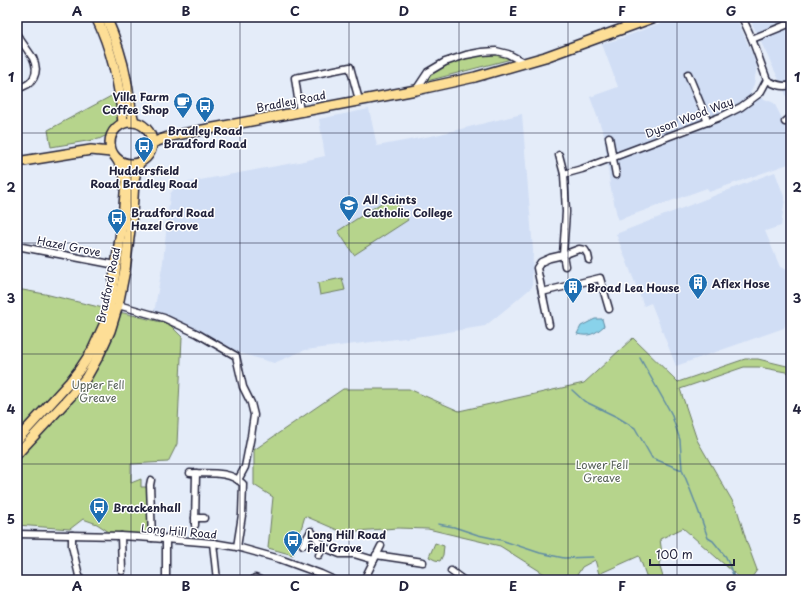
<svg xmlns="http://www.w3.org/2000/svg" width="808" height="597" font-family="'Playpen Sans',sans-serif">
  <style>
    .built { fill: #d1def5 }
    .green { fill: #b6d48c; stroke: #6c7b64 }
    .water { fill: #89d2ea; stroke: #608ca4 }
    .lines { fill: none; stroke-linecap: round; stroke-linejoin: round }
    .stream { stroke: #608ca4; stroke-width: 1.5 }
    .minor-casing { stroke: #22223b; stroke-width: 9 }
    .primary-casing { stroke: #22223b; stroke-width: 12 }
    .minor { stroke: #fff; stroke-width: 6 }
    .primary { stroke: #fdde96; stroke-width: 9 }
    .grid { fill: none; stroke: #22223b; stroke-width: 1; stroke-opacity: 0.55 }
    .labels { text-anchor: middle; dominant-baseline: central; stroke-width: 3; stroke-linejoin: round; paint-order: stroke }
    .poi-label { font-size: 11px; font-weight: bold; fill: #22223b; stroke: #fff; text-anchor: start }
    .street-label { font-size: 11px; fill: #22223b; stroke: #fff }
    .park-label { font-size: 11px; fill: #566057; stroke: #fff }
    .neatline { fill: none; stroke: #22223b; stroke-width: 1.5 }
    .grid-label { font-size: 13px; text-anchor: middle; font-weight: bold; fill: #22223b }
  </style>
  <rect width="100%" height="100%" fill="#e4ecf9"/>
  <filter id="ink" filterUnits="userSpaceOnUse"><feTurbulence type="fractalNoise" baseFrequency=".025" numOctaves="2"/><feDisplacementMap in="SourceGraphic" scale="8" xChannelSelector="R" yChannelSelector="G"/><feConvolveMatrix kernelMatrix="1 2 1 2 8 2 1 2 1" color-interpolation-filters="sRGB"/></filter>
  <g filter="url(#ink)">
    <g class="built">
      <polygon points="676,17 736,17 757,65 754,84 750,93 774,103 786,126 791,132 791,163 709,192 707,188 618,220 610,185 604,135 590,97 618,87 602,44 622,38"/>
      <polygon points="749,17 791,17 791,105"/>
      <polygon points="369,109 377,146 436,135 522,114 533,250 532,287 511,305 485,326 430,335 305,350 274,363 240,353 154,313 163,262 170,194 178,184 299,162 325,156 319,119"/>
      <polygon points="775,172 785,199 781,226 765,231 780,267 790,271 791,274 791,311 784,328 676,366 651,303 644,306 616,234"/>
    </g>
    <g class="green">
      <polygon points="492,53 504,56 511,59 427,81 430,75 445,65 456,61 465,58"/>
      <polygon points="115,94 119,120 112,127 107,135 99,139 51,147 48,130"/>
      <polygon points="392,196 408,220 354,255 338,231"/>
      <polygon points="342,278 345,290 320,295 318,283"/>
      <polygon points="17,289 45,294 169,324 182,337 177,444 168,462 131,464 131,483 141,479 141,487 149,487 149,530 147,534 112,534 97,524 83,519 70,529 17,525"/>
      <polygon points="633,338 678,382 745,359 758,359 791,367 791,373 759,367 744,367 680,389 697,440 737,509 747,543 757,570 750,580 742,580 683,528 660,539 662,554 659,564 663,577 662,580 644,580 647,578 639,556 599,574 595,560 582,567 574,580 554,580 500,546 428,529 398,528 342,532 305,516 293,555 268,548 273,497 254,485 254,450 343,389 409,389 459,411 584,383"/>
      <polygon points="435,543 444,546 443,555 440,561 435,560 429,557"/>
    </g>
    <path class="water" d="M595,319H602L604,326C595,334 589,337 577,334L581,326Z"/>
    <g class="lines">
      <g class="stream">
        <polyline points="640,358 671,413 680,440 682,470"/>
        <path d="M572,390L584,401L617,417L635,428L652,458L682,470C692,492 700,515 708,538L713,541L726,557L735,580"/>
        <polyline points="438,524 454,527 478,535 501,540 540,553 564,558 593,557"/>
      </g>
      <g class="minor-casing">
        <g id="minor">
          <path d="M17,35L33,58C40,73 33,86 17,88"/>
          <polyline points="752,39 791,23"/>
          <polyline points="688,74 708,122"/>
          <path d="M767,80C774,84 782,88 791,85"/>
          <polyline points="416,90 428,72 445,62 466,55 482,52 496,51 508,54 525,63"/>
          <polyline points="300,112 295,78 350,67 359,100"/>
          <polyline points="785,122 790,118 791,119"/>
          <polyline points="609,137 616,175"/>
          <polyline points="559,155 564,174"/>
          <polyline points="17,246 116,265"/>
          <polyline points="565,266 563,255 579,249 585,250 588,255 589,260"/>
          <polyline points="542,292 600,278 609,309"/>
          <polyline points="118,305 164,318 198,334 236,356 243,387 251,403 254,415 251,436 245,467 238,480"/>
          <polyline points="549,325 537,268 541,262 550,258 563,255 566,212 564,174 582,169 723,116 741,107 760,93 767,80 752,39 742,17"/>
          <path d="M190,473C207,474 230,470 243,484L242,515L237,547"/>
          <polyline points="151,480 150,485 152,538"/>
          <polyline points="195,518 204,518"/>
          <polyline points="195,525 196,473"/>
          <polyline points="17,534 121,536 152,538 213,543 237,547 280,559 321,574 334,580"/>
          <polyline points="72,535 72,546 80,580"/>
          <polyline points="121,536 122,571"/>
          <polyline points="166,538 166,576"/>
          <polyline points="213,543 217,580"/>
          <polyline points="303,545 311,531 323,547 340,554 354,554 374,560"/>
          <polyline points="319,555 323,547"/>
          <polyline points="376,555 423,562"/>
          <polyline points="451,571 463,580"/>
          <polyline points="255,578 260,580"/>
          <polyline points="364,580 381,546"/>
        </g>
      </g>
      <g class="primary-casing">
        <g id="primary">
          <path d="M96,17C112,50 120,86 123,123"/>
          <path d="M106,17C115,37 122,57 126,79C129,93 130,108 134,122"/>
          <circle cx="131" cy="143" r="21"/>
          <polyline points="152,143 171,136 416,90 475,77 545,57 655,17"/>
          <polyline points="17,162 91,150 111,152"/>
          <polyline points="17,440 70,382 80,369 92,351 104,325 111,299 123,218 126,181 123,170 117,159"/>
          <polyline points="17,454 71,396 86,378 99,355 110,331 118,305 125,270 132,214 134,181 136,170 140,162"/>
        </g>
      </g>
      <use href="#minor" class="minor"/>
      <use href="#primary" class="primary"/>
    </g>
  </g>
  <path class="grid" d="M131,17V580M240,17V580M349,17V580M459,17V580M568,17V580M677,17V580M17,133H791M17,243H791M17,354H791M17,464H791"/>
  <defs>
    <g id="cafe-pin" transform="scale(1)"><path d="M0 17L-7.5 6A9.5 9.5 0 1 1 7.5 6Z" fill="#1f6fb2" stroke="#fff"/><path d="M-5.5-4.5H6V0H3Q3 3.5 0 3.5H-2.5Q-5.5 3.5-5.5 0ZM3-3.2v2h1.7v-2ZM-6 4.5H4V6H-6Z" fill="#fff"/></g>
    <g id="bus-pin" transform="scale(1)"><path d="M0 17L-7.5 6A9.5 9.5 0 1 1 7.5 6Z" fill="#1f6fb2" stroke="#fff"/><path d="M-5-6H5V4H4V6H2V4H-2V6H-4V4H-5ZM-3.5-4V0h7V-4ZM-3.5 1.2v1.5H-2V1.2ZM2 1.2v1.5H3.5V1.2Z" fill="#fff"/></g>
    <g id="school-pin" transform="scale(1)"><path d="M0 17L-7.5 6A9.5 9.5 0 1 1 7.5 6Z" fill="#1f6fb2" stroke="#fff"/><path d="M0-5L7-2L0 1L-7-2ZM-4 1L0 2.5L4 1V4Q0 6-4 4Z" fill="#fff"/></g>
    <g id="building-pin" transform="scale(1)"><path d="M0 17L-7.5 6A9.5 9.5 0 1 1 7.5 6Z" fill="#1f6fb2" stroke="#fff"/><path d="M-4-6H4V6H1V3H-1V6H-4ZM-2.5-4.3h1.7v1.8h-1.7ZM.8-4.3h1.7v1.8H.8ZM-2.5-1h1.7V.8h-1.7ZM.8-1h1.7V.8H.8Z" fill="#fff"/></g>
  </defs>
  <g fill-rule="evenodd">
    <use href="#cafe-pin" x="183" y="102"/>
    <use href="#bus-pin" x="205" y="106"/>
    <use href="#bus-pin" x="144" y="146"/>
    <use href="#school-pin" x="349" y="205"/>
    <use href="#bus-pin" x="117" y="218"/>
    <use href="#building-pin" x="698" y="283"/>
    <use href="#building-pin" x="573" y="287"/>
    <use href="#bus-pin" x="99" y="507"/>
    <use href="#bus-pin" x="293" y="540"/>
  </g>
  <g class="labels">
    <g class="poi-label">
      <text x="169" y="96" text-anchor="end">Villa Farm<tspan x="169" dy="13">Coffee Shop</tspan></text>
      <text x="205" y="130" text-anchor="middle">Bradley Road<tspan x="205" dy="13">Bradford Road</tspan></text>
      <text x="144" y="170" text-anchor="middle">Huddersfield<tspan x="144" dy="13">Road Bradley Road</tspan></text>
      <text x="363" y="199">All Saints<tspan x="363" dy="13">Catholic College</tspan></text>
      <text x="131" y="212">Bradford Road<tspan x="131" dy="13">Hazel Grove</tspan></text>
      <text x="712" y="283">Aflex Hose</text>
      <text x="587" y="287">Broad Lea House</text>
      <text x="113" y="507">Brackenhall</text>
      <text x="307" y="534">Long Hill Road<tspan x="307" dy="13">Fell Grove</tspan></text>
    </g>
    <g class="street-label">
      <text transform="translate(291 101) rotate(-11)">Bradley Road</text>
      <text transform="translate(689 117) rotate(-21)">Dyson Wood Way</text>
      <text transform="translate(69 246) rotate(11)">Hazel Grove</text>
      <text transform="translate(108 285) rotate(-78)">Bradford Road</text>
      <text transform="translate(179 531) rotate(5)">Long Hill Road</text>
    </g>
    <g class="park-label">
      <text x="98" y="384">Upper Fell<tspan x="98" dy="13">Greave</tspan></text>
      <text x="602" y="464">Lower Fell<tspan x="602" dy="13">Greave</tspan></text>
    </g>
  </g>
  <rect width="808" height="597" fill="none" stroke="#fff" stroke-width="44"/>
  <path d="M650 559v6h84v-6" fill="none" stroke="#22223b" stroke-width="2"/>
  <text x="656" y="559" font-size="12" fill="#22223b" stroke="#ffffff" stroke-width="3" paint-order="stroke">100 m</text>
  <rect x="22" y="22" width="764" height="553" class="neatline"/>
  <g class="grid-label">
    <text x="77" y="16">A</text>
    <text x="186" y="16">B</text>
    <text x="295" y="16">C</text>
    <text x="404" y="16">D</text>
    <text x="513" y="16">E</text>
    <text x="622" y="16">F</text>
    <text x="731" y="16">G</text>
    <text x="11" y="82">1</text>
    <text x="797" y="82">1</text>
    <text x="11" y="192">2</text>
    <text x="797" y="192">2</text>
    <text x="11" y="303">3</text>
    <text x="797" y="303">3</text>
    <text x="11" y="414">4</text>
    <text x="797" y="414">4</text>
    <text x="11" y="524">5</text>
    <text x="797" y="524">5</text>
    <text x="77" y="591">A</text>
    <text x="186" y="591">B</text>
    <text x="295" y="591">C</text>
    <text x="404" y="591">D</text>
    <text x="513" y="591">E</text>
    <text x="622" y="591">F</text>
    <text x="731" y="591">G</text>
  </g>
</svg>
